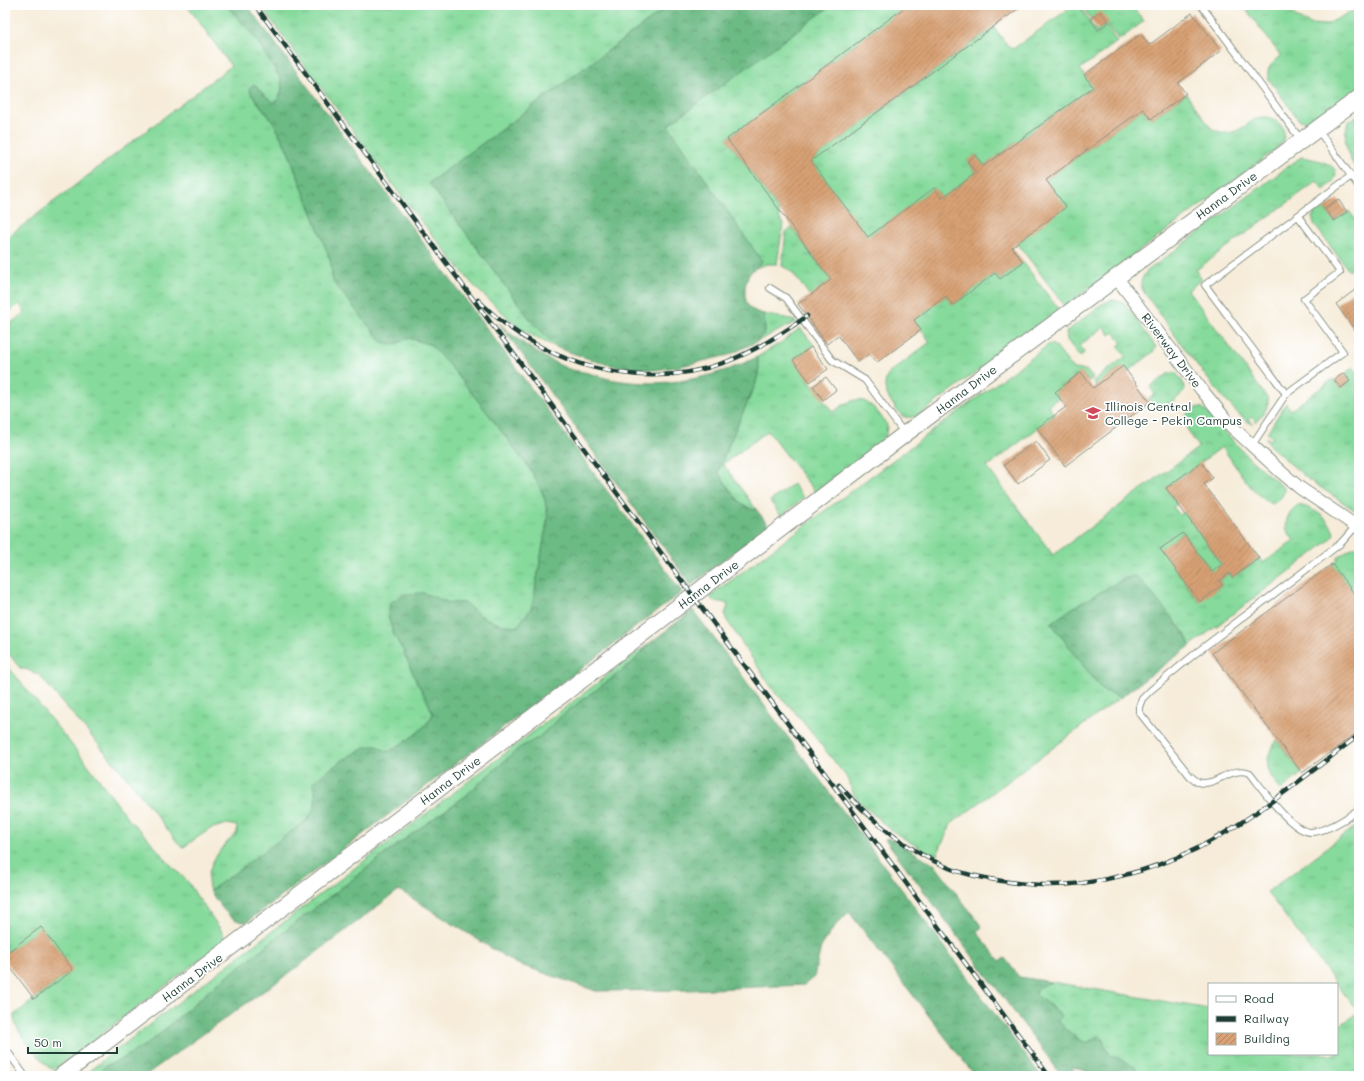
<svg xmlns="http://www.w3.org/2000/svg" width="1364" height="1081" font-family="Mali,sans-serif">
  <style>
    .grass { fill: url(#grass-tufts); stroke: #528c68 }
    .forest { fill: url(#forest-crowns); stroke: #467c5c }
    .building { fill: url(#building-hatch) }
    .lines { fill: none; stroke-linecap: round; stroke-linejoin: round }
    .lane-casing { stroke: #8a9486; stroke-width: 8 }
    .street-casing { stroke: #8a9486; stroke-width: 14 }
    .secondary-casing { stroke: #8a9486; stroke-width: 18 }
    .lane { stroke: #fff; stroke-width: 6 }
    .street { stroke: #fff; stroke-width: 12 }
    .secondary { stroke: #fff; stroke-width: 16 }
    .rail-casing { stroke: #1f3d34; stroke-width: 4.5 }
    .rail { stroke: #fff; stroke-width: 3; stroke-dasharray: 9; stroke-linecap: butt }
    .labels { text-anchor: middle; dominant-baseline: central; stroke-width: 3.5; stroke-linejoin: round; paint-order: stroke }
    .street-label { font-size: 12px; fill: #1f3d34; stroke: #fff }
    .poi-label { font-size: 12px; fill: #1f3d34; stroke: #fff; text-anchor: start }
  </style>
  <defs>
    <pattern id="grass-tufts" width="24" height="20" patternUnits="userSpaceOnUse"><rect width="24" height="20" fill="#86da9c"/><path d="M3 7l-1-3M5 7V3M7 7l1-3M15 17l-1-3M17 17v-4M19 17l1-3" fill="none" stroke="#73bc87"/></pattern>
    <pattern id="forest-crowns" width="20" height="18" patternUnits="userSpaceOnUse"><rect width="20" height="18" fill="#6cba84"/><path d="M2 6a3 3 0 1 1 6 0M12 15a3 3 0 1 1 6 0" fill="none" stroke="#58986d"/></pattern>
    <pattern id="building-hatch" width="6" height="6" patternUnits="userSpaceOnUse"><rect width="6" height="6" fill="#d8a175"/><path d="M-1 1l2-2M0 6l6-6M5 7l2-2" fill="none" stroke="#af8461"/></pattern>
  </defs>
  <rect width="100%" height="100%" fill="#fff"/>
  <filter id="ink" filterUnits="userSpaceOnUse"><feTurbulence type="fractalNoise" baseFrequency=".025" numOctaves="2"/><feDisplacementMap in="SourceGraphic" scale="8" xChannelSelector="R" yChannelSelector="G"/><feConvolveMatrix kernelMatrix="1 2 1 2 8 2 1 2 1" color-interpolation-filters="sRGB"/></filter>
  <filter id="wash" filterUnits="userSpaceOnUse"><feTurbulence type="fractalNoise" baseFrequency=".012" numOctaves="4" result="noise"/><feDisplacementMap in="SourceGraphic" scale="16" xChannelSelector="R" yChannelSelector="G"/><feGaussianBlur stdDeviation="0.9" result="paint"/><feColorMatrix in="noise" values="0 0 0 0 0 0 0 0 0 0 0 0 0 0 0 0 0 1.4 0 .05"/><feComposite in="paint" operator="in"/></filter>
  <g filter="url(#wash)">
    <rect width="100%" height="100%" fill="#f6ecd9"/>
    <g class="grass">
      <path d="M187,5H226L252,33L281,79L282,89L279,99L274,102L267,98L254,84L251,94L274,123L287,149L330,259L333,282L395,344L409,338L431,345L455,372L490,416L532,472L544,496L548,516L532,607L517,627C492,624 484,619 465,603H449L423,593L388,616L394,635L404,652L416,681L426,698L433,714C424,732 404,742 388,752L376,746L313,782C317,799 317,806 307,820L210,891C202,869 221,847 237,833V826L227,824L210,829L182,848L128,779L39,675L28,670L20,668L5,649V328L25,312L19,304L5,315V239L231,66Z"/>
      <polygon points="260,5 670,5 429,183 532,322 558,348 539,339 518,327 473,285 405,201"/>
      <polygon points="832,5 908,5 727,139 779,210 779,217 783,224 777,264 767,264 753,269 762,262 667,125"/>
      <polygon points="1074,5 1079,5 1096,31 1105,25 1117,42 1080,69 1093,87 984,166 975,155 967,161 976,173 942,198 934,188 868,237 811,161 994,27 1008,46 1013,49"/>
      <polygon points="1081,5 1131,5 1144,21 1119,40 1106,24 1091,19"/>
      <path d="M1243,5H1286L1296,17L1310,24L1326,25L1359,7V88L1318,118C1311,122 1307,122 1299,120L1268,78C1266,67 1273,63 1281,56Z"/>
      <path d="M1186,94L1212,129C1219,132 1226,134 1233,132C1248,128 1256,111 1273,119C1277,121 1280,123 1282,127C1286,134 1284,140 1279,147L1065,306L1017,243L1046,180L1143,109L1151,119Z"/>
      <path d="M1359,114V173C1347,157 1342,141 1348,122Z"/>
      <path d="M1301,157C1322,160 1353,167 1324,190L1317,181L1196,270L1202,279L1188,290L1268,399C1269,408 1262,416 1256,422L1251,417L1248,419L1253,424C1235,422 1158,312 1144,292C1139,284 1141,279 1146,272Z"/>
      <polygon points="1323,207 1334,221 1349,211 1359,224 1359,264 1349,271 1314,224 1312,217 1315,212"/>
      <polygon points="792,228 831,280 810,296 792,272 788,269 782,266 786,232"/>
      <path d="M1023,262L1059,310L923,412C917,415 911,419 905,417C899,415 897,410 894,406C886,394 882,388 888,374L930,342L914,320L946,296L953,305L995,273L1000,279Z"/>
      <polygon points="1111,300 1119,301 1126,305 1156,347 1153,352 1128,372 1122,366 1096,386 1093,381 1126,356 1118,346 1122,343 1114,332 1110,335 1104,327 1080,345 1084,352 1082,356 1079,356 1067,340 1066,332 1102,304"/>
      <path d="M764,314C775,318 786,316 796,322L756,342L765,331Z"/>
      <path d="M800,328L814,345L793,360L833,412C838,409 843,404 849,402C867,394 878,412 887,425L886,437L882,441L815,492L768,431L723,464L756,509L754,510C737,505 728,486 718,472L732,437L756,383L759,367L757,357L782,342Z"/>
      <path d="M1051,344L1056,347L1073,369L1086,370L1093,378L1089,381L1081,372L1055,392L1059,397L1048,406L1055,415L987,467L1053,555L1199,447C1190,433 1172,415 1199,407L1203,408L1250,459L1284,488C1285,496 1279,500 1272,504C1254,498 1234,463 1222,447L1166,488L1177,504L1173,507L1180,515L1184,512L1222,564L1212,572L1183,533L1161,549L1199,602L1222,585L1219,581L1229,573L1232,578L1259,558L1263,563L1294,541C1292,537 1288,533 1287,530C1284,520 1290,510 1298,505C1314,508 1330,518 1334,534L1331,539L1286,574L1190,646L1186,635L1175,622L1102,690L1121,697L951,824L937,855L925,851L900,836L886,826L859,801L853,793L849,780L791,707L776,694L726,619L725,614L728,606L726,603L713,601L710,596L1048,345Z"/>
      <polygon points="1353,367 1359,375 1359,513 1308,479 1269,445 1266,437 1270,440 1273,438 1267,433 1286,403 1291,410 1333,379 1341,388 1350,381 1346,375 1348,371"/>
      <path d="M1175,372C1178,376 1185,383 1185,388C1185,392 1181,395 1178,397C1169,405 1157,412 1148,400L1155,394L1150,387L1169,373Z"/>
      <polygon points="793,484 804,498 781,516 770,501"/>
      <path d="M1359,546V600L1332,564L1338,560L1337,558C1344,553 1350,547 1359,546Z"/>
      <polygon points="651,642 632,663 565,713 538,738 519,748 464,797 405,839 266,946 211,989 150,1042 122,1059 105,1066 95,1076 82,1076"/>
      <path d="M5,663L89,766L130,821L147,837L167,861L189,883L196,895L221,930L224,937L223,942L54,1070L48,1067C38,1055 13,1031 14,1015L72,970L41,928L5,954Z"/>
      <path d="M1277,740L1302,773L1281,790C1265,771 1263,760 1277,740Z"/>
      <path d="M1359,824V1076H1142C1135,1061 1121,1064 1110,1055C1106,1052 1104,1043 1102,1038L1096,1037L1087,1043L1081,1041L1068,1031L1058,1021L1053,1007L1042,1000L1036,994C1037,985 1045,984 1052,982L1209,1009V1054H1337V1028L1358,1012L1267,892Z"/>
    </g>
    <g class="forest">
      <path d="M226,5H247L682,592L247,922C230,923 219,904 210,891L307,820C317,806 317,799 313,782C324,773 362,744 376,746C380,747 384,750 388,752C404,742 424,732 433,714L426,698L416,681L404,652L394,635L388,616L390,603L404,594L423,593L449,603H465C484,619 492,624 517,627L532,607L548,517L544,496L532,472L490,416L455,372L431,345L409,338L395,344L382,342L333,282L330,259L287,149L274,123L251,93L249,88L254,84L267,98L274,102L279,99L282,89L281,79L252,33Z"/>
      <path d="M670,5H832L668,125L762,261C758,266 752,270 749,275C744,283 743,301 750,308C754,311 759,313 764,314L765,331L756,342L729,355L677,367L654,370L615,366L598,362L558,348L532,322L429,183Z"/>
      <path d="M499,323C519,342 540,356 564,367C572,371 581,371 588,373C597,375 606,379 615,380C664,388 713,379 757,357L759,367L756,383L732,437L718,472C728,486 737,505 754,510L756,509L769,526L691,585Z"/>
      <polygon points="1134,576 1139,578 1186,635 1190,646 1121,697 1102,690 1051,623 1074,607 1125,578"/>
      <polygon points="693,610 1041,1076 975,1076 849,912 835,926 821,947 814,977 804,985 688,990 596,991 515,963 399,890 292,971 144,1076 95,1076 105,1066 122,1059 150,1042 211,989 266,946 405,839 464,797 519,748 538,738 565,713 632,663 651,642"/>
      <path d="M890,838L934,864L982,927L977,932L1000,961L1005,958L1019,977L1052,982C1045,984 1037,985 1036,994C1043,1002 1053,1007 1061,1015L1058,1021C1067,1030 1075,1039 1087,1043L1100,1036L1110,1055C1121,1060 1137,1064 1142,1076H1099L1071,1066L1077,1076H1062L885,839Z"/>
    </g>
    <g id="blocks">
      <g class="building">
        <polygon points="908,5 1023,5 811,161 868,237 934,188 942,198 976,173 967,161 975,155 984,166 1093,87 1084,75 1141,34 1149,45 1192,13 1221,51 1178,83 1186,94 1151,119 1143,109 1046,180 1066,207 1012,247 1023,262 1000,279 995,273 953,305 946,296 914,320 921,330 876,363 869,354 858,362 838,335 827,344 798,304 831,280 727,139"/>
        <polygon points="1100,11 1109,22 1098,30 1090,19"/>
        <polygon points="1338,199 1347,212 1334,221 1324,208"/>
        <polygon points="1359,287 1359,336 1336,304"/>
        <polygon points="811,347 828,369 810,382 793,360"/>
        <polygon points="1123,366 1150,402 1065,466 1037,428 1066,407 1055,392 1081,372 1093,388"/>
        <polygon points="1344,373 1350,381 1341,388 1334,380"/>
        <polygon points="826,377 836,390 823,400 813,386"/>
        <polygon points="1036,441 1050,460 1018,484 1004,465"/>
        <polygon points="1201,462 1213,478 1204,484 1259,558 1232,578 1229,573 1219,581 1222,585 1200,602 1160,549 1183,533 1212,572 1222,564 1166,488"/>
        <polygon points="1332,564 1359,600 1359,731 1302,773 1212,653"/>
        <polygon points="41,927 73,970 34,999 5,960 5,954"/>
      </g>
    </g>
  </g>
  <g filter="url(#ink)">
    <use href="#blocks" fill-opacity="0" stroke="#8a9486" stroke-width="1"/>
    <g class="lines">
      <g class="lane-casing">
        <g id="lane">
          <polyline points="1201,5 1301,140"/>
          <polyline points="1318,130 1359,187"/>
          <polyline points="770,288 786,298 832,360 865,380 904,433"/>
          <polyline points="1286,394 1205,285 1351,176"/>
          <polyline points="1252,445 1286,394 1343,352 1304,299 1340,272 1298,216"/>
          <path d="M1356,526L1341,543L1196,653L1151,690L1142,699L1139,707V712L1190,776C1193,778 1196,781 1198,782C1215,788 1230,765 1250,773C1262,788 1291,832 1311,832C1328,831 1346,819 1359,809"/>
          <polyline points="5,1048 25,1076"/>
        </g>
      </g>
      <g class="street-casing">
        <polyline id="street" points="1116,277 1201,389 1231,426 1281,472 1300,488 1359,528"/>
      </g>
      <g class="secondary-casing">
        <polyline id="secondary" points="61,1076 905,434 1359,98"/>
      </g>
      <use href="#lane" class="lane"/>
      <use href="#street" class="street"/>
      <use href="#secondary" class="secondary"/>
      <g class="rail-casing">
        <g id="rail">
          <polyline points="255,5 1049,1076"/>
          <path d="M478,300C542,365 638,394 726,362C755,351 782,334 807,316"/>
          <path d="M839,785C870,820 906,850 949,868C966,875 984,878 1002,881C1016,883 1030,885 1044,885C1095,886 1151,871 1196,849C1253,820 1308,774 1359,735"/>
        </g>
      </g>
      <use href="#rail" class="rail"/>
    </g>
  </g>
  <defs>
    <g id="university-bare" transform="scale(1.2)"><path d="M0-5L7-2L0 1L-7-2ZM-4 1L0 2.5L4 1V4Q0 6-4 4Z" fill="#d1495b" stroke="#fff" stroke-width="2.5" paint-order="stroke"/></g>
  </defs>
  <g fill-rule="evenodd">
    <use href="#university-bare" x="1093" y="413"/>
  </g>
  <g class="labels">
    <g class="street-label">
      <text transform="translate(1226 195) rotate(-36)">Hanna Drive</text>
      <text transform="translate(1172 350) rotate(53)">Riverway Drive</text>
      <text transform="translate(966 389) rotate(-37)">Hanna Drive</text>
      <text transform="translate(708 584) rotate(-37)">Hanna Drive</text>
      <text transform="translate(450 780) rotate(-37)">Hanna Drive</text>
      <text transform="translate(192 977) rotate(-37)">Hanna Drive</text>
    </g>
    <g class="poi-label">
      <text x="1105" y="406">Illinois Central<tspan x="1105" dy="14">College - Pekin Campus</tspan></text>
    </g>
  </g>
  <rect width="1364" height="1081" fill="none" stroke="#fff" stroke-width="20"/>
  <rect x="1208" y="983" width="130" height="72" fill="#ffffff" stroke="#a5b1ae"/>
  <rect x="1216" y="996" width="20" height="6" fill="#ffffff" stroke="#a5b1ae"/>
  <text x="1244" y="1003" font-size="12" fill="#1f3d34">Road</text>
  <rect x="1216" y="1016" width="20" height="6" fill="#1f3d34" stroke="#a5b1ae"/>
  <text x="1244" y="1023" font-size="12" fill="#1f3d34">Railway</text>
  <rect x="1216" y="1033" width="20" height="12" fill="url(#building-hatch)" stroke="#a5b1ae"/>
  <text x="1244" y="1043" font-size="12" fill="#1f3d34">Building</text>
  <path d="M28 1047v6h89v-6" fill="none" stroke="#1f3d34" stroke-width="2"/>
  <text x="34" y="1047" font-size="12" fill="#1f3d34" stroke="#ffffff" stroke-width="3" paint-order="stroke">50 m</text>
</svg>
